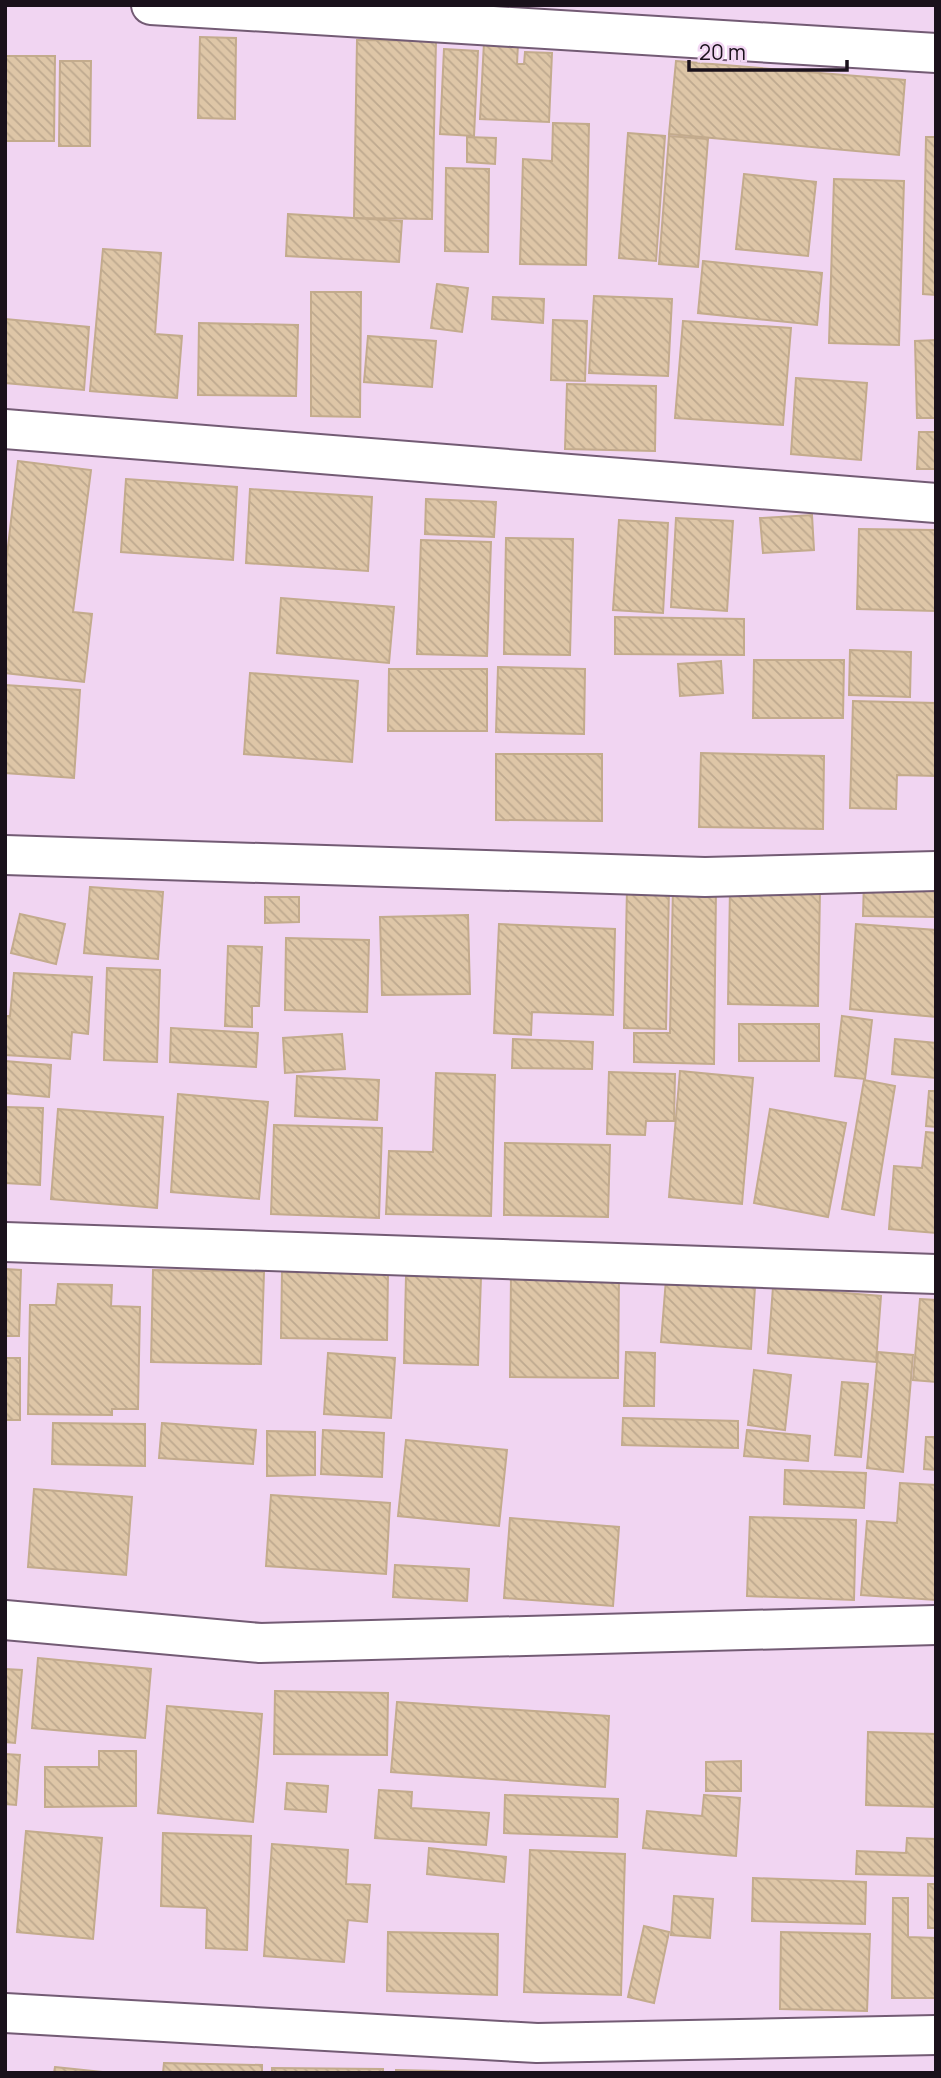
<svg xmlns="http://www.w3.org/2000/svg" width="941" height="2078" font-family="Manrope,sans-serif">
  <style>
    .building { fill: url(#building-back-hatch); stroke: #c3ab8d; stroke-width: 2 }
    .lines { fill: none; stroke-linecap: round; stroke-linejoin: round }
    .minor-casing { stroke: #735b74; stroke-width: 42 }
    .minor { stroke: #fff; stroke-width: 38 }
  </style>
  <defs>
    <pattern id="building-back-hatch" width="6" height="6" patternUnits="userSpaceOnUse" patternTransform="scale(1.75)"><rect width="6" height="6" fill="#dec6a7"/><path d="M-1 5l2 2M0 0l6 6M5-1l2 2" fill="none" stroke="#bea98f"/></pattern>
  </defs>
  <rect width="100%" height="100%" fill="#f1d5f2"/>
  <g class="building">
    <polygon points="200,37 236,38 235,119 198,118"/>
    <polygon points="357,40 436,41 432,219 354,218"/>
    <polygon points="484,42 518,44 517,64 524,64 525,52 552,53 549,122 480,119"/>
    <polygon points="444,49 478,51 474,136 440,134"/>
    <polygon points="5,56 55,56 54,141 5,141"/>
    <polygon points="60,61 91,61 90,146 59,146"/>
    <polygon points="676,61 905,80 899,155 669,134"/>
    <polygon points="553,123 589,124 586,265 520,264 523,159 552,161"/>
    <polygon points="628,133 665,136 656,261 619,258"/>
    <polygon points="669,136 708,139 698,267 659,264"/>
    <polygon points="467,137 496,138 495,164 467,162"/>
    <polygon points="926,137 936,137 936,295 923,294"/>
    <polygon points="446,168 489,169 488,252 445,251"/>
    <polygon points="744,174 816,182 808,256 736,249"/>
    <polygon points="834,179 904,181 899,345 829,343"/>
    <polygon points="288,214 402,221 399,262 286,256"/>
    <polygon points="103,249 161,253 155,334 182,336 177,398 90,391"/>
    <polygon points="703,261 822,273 817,325 698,313"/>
    <polygon points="437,284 468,288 462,332 431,328"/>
    <polygon points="311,292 361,292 360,417 311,416"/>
    <polygon points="594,296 672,299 668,376 589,373"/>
    <polygon points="493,297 544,299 543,323 492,319"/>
    <polygon points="5,319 89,327 84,390 5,383"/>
    <polygon points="553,320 587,321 585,381 551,380"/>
    <polygon points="683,321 791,328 783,425 675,418"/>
    <polygon points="199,323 298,325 296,396 198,395"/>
    <polygon points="368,336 436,341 432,387 364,382"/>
    <polygon points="936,340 936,418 917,418 915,341"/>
    <polygon points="796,378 867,383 861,460 791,454"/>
    <polygon points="567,384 656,386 655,451 565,449"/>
    <polygon points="919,432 936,432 936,469 917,469"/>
    <polygon points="18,461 91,470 73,612 92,614 84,682 5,673 5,572"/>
    <polygon points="126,479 237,487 233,560 121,552"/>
    <polygon points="250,489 372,497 368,571 246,563"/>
    <polygon points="426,499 496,502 494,537 425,534"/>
    <polygon points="812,515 814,550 763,553 760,518"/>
    <polygon points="676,518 733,521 727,611 671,607"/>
    <polygon points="619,520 668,523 663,613 613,610"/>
    <polygon points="859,529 936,530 936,611 857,609"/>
    <polygon points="506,538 573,539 570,655 504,654"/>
    <polygon points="421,540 491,542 487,656 417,654"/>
    <polygon points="281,598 394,607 389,663 277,653"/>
    <polygon points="615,617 744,619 744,655 615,654"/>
    <polygon points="850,650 911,652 910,697 849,695"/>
    <polygon points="754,660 844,660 843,718 753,718"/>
    <polygon points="721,661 723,693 680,696 678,664"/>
    <polygon points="498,667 585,669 584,734 496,732"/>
    <polygon points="389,669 487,669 487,731 388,731"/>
    <polygon points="250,673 358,681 352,762 244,754"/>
    <polygon points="5,685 80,690 74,778 5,773"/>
    <polygon points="853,701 936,703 936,776 897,775 896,809 850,808"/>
    <polygon points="701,753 824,756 823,829 699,827"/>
    <polygon points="496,754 602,754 602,821 496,820"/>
    <polygon points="864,879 936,880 936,917 863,916"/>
    <polygon points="90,887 163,892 158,959 84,953"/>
    <polygon points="673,887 716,888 714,1064 634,1062 634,1033 670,1033"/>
    <polygon points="627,889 669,890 666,1029 624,1028"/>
    <polygon points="730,889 820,890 818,1006 728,1004"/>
    <polygon points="265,897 299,897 299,922 265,923"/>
    <polygon points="20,914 65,924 56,964 11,953"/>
    <polygon points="468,915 470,994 382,995 380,917"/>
    <polygon points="499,924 615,929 613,1015 532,1012 531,1035 494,1033"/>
    <polygon points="856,924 936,930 936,1017 850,1009"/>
    <polygon points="286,938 369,940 367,1012 285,1010"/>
    <polygon points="228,946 262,947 259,1006 252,1006 252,1027 225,1026"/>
    <polygon points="107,968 160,970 157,1062 104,1060"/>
    <polygon points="14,973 92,977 88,1034 72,1032 70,1059 5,1055 5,1016 10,1016"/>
    <polygon points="842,1016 872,1020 865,1079 835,1076"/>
    <rect x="739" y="1024" width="80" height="37"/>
    <polygon points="171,1028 258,1033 256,1067 170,1062"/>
    <polygon points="342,1034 345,1069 285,1073 283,1038"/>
    <polygon points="513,1039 593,1042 592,1069 512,1068"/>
    <polygon points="895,1039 936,1043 936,1078 892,1074"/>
    <polygon points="5,1061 51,1065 49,1097 5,1093"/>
    <polygon points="680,1071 753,1078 742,1204 669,1197"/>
    <polygon points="609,1072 675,1074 674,1121 646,1121 645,1135 607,1134"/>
    <polygon points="436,1073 495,1075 491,1216 386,1214 389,1151 433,1152"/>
    <polygon points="297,1076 379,1080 377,1120 295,1116"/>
    <polygon points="864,1080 895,1086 874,1215 842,1209"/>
    <polygon points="929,1091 936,1091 936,1127 926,1126"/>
    <polygon points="178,1094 268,1102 259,1199 171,1192"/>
    <polygon points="5,1107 43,1108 40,1185 5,1183"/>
    <polygon points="58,1109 163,1117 157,1208 51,1199"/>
    <polygon points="770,1109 846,1123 828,1217 754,1203"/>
    <polygon points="274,1125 382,1128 379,1218 271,1214"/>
    <polygon points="926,1132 936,1133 936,1233 889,1229 894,1166 922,1168"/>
    <polygon points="505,1143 610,1145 608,1217 504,1215"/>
    <polygon points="5,1269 21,1270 19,1336 5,1336"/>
    <polygon points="153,1270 264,1272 261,1364 151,1362"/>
    <polygon points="282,1272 388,1273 387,1340 281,1338"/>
    <polygon points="511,1275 619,1276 618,1378 510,1377"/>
    <polygon points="406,1276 481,1277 478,1365 404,1363"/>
    <polygon points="666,1279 755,1287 751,1349 661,1342"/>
    <polygon points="58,1284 112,1285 111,1306 140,1307 138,1409 112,1409 112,1415 28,1414 30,1305 56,1305"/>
    <polygon points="773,1287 881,1296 876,1362 768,1353"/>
    <polygon points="920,1299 936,1300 936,1382 913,1380"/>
    <polygon points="626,1352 655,1353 654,1406 624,1406"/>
    <polygon points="878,1352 913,1355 903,1472 867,1468"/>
    <polygon points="328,1353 395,1358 391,1418 324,1414"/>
    <rect x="5" y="1358" width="15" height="62"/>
    <polygon points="754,1370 791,1375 785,1430 748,1425"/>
    <polygon points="842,1382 868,1384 861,1457 835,1455"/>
    <polygon points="623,1418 738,1421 738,1448 622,1445"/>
    <polygon points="53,1423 145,1424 145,1466 52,1464"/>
    <polygon points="162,1423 256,1430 253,1464 159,1458"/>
    <polygon points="323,1430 384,1433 382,1477 321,1474"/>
    <polygon points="747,1430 810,1436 808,1461 744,1456"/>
    <polygon points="267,1431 315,1432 315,1475 267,1476"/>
    <polygon points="926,1437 936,1437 936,1470 924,1469"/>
    <polygon points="406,1440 507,1450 499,1526 398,1516"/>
    <polygon points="785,1470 866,1473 864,1508 784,1504"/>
    <polygon points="900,1483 936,1485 936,1600 861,1595 867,1521 897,1523"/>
    <polygon points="34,1489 132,1497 126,1575 28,1567"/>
    <polygon points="271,1495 390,1503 386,1574 266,1566"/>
    <polygon points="750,1517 856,1520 854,1600 747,1596"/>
    <polygon points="510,1518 619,1527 613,1606 504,1598"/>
    <polygon points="395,1565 469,1569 467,1601 393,1597"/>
    <polygon points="38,1658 151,1669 145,1738 32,1728"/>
    <polygon points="5,1669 22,1670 15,1743 5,1742"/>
    <polygon points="275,1691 388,1693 387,1755 274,1754"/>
    <polygon points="397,1702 609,1716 605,1787 391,1772"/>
    <polygon points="167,1706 262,1714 253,1822 158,1813"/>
    <polygon points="868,1732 936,1734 936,1807 866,1805"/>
    <polygon points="99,1751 136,1751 136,1806 45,1807 45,1767 99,1767"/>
    <polygon points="5,1754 20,1755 16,1805 5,1804"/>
    <polygon points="741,1761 741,1791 706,1791 706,1762"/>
    <polygon points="287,1783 328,1786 326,1812 285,1809"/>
    <polygon points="379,1790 412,1792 411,1808 489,1813 486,1845 375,1838"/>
    <polygon points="505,1795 618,1799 617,1837 504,1833"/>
    <polygon points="704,1795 740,1798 736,1856 643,1848 647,1811 702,1816"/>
    <polygon points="26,1831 102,1838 93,1939 17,1932"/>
    <polygon points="163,1833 251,1836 247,1950 206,1948 207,1908 161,1906"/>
    <polygon points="907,1838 936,1839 936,1876 856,1874 857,1851 906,1853"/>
    <polygon points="272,1844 348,1850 346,1884 370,1885 367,1922 348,1920 344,1962 264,1956"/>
    <polygon points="429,1848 506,1857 504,1882 427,1874"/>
    <polygon points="530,1850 625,1854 621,1995 524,1992"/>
    <polygon points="753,1878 866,1882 865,1924 752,1921"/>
    <rect x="928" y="1884" width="8" height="44"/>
    <polygon points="674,1896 713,1899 710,1938 671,1935"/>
    <polygon points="893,1898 908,1898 908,1937 936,1938 936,1998 892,1998"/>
    <polygon points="644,1926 669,1932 654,2003 628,1997"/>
    <polygon points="388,1932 498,1934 497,1995 387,1991"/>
    <polygon points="781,1932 870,1934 867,2011 780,2009"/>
    <polygon points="164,2063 262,2065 262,2073 163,2073"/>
    <polygon points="55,2067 112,2073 54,2073"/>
    <polygon points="272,2068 383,2069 383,2073 272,2073"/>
    <polygon points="396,2070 531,2073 396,2073"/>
  </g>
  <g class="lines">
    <g class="minor-casing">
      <g id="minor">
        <polyline points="151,5 936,53"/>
        <polyline points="5,429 936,503"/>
        <polyline points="5,855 705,877 936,871"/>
        <polyline points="5,1242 936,1274"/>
        <polyline points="5,1620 260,1643 936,1625"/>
        <polyline points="5,2013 537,2043 936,2035"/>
      </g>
    </g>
    <use href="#minor" class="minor"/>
  </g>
  <rect width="941" height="2078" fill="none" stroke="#1a111b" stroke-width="14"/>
  <path d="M689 60v10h158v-10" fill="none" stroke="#1a111b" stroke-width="3.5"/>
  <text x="699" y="60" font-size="21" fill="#1a111b" stroke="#f1d5f2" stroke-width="5" paint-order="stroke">20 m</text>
</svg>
